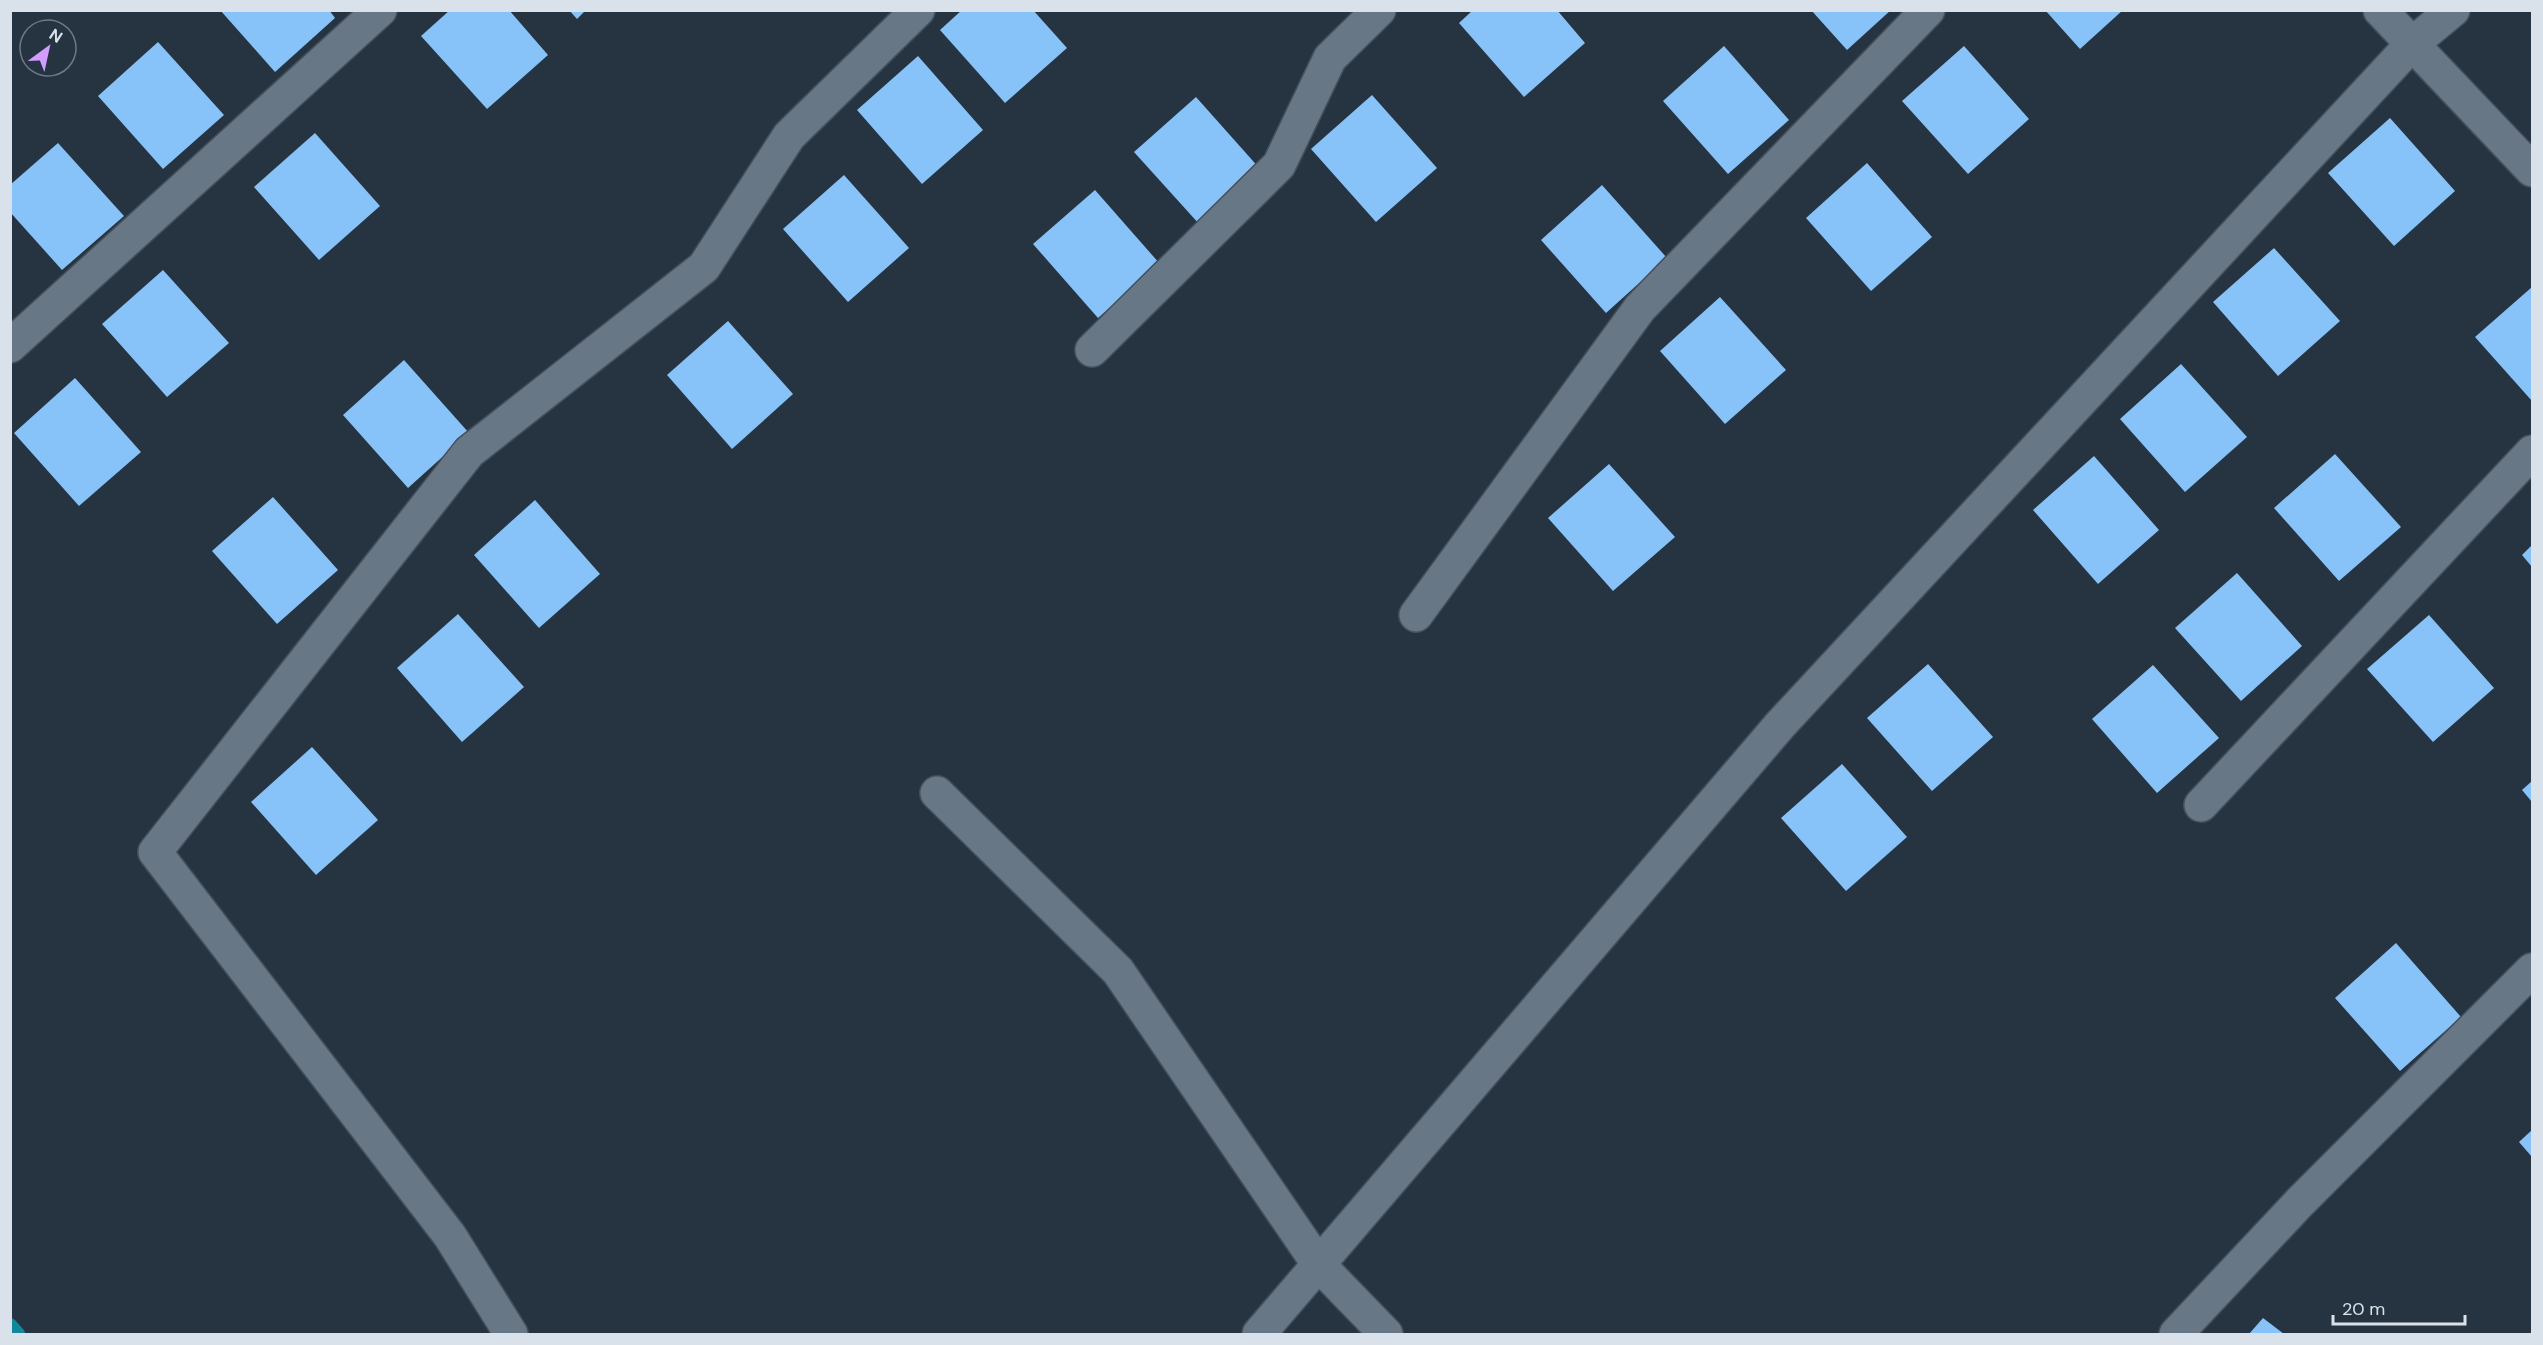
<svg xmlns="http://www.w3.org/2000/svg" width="2543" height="1345" font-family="'DM Sans',sans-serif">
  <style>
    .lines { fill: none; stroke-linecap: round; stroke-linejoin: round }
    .stream { stroke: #14879d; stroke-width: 14 }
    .building { fill: #87c2f8 }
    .minor-casing { stroke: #444f5a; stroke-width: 36 }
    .minor { stroke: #687786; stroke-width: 33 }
  </style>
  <rect width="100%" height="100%" fill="#263441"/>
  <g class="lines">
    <polyline class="stream" points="10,1325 18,1334"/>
  </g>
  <g class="building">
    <polygon points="220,10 329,10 335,18 275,72"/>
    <polygon points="450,10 509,10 548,55 487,109 421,36"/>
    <polygon points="569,10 586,10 577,19"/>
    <polygon points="962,10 1033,10 1067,48 1005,103 940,30"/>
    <polygon points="1473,10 1557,10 1585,43 1524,97 1459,23"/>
    <polygon points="1811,10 1891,10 1847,50"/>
    <polygon points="2045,10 2123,10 2080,49"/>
    <polygon points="158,42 224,115 163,169 98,96"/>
    <polygon points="1724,46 1789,120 1728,174 1663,101"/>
    <polygon points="1964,46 2029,119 1968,174 1902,101"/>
    <polygon points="918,56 983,130 922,184 857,110"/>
    <polygon points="1372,95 1437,168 1376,222 1311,149"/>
    <polygon points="1196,97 1261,170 1200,225 1134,152"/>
    <polygon points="2390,118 2455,191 2394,246 2328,173"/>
    <polygon points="315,133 380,206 319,260 254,187"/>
    <polygon points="58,143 124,216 62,270 10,212 10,185"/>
    <polygon points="1867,163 1932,237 1871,291 1806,218"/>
    <polygon points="844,175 909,248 848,302 783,229"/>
    <polygon points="1602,185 1667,258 1606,313 1541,240"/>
    <polygon points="1095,190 1160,264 1098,318 1033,244"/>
    <polygon points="2274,248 2340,321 2278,376 2213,302"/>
    <polygon points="163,270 229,343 167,397 102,324"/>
    <polygon points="2532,287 2532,401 2475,337"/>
    <polygon points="1720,297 1786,370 1725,424 1660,351"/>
    <polygon points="728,321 793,394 732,449 667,375"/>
    <polygon points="404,360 469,433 408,488 343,415"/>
    <polygon points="2181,364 2247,437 2185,492 2120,419"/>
    <polygon points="75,378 141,452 79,506 14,433"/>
    <polygon points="2335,454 2401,527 2339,581 2274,508"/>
    <polygon points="2094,456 2159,530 2098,584 2033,510"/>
    <polygon points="1609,464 1675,537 1613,591 1548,518"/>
    <polygon points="273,497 338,570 277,624 212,551"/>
    <polygon points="535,500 600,574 539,628 474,555"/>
    <polygon points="2532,545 2532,567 2522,555"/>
    <polygon points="2237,573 2302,646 2241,701 2175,628"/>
    <polygon points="458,614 524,687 462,742 397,668"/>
    <polygon points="2429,615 2494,688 2433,742 2367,669"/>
    <polygon points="1928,664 1993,737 1932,791 1867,718"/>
    <polygon points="2153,665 2219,738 2157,793 2092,719"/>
    <polygon points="312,747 378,820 316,875 251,802"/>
    <polygon points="1842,764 1907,837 1846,891 1781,818"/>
    <polygon points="2532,781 2532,802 2522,790"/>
    <polygon points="2396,943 2461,1017 2400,1071 2335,998"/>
    <polygon points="2532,1130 2532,1157 2519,1142"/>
    <polygon points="2263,1318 2284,1334 2249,1334"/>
  </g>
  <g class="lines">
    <g class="minor-casing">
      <g id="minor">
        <polyline points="2380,10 2532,170"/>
        <polyline points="10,346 380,10"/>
        <polyline points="1092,350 1279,165 1330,58 1379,10"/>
        <polyline points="1416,615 1640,308 1928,10"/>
        <polyline points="937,793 1118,971 1319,1265 1386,1334"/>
        <polyline points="2201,805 2532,452"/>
        <polyline points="511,1334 450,1236 155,852 469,452 704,267 789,136 918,10"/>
        <polyline points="1259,1334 1780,725 2412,44 2453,10"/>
        <polyline points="2176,1334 2300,1202 2532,970"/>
      </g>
    </g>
    <use href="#minor" class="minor"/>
  </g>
  <rect width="2543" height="1345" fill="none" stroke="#d9e2ea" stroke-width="24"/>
  <g transform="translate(48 48) rotate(33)"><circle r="28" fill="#263441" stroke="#6e7a85" stroke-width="1.5"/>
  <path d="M0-4.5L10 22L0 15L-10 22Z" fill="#d19dfe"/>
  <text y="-9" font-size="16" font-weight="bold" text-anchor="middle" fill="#d9e2ea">N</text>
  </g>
  <path d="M2333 1315v9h132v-9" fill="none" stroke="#d9e2ea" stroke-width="3"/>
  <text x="2342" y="1315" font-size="18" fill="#d9e2ea" stroke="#263441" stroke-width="4.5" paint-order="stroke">20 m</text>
</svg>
